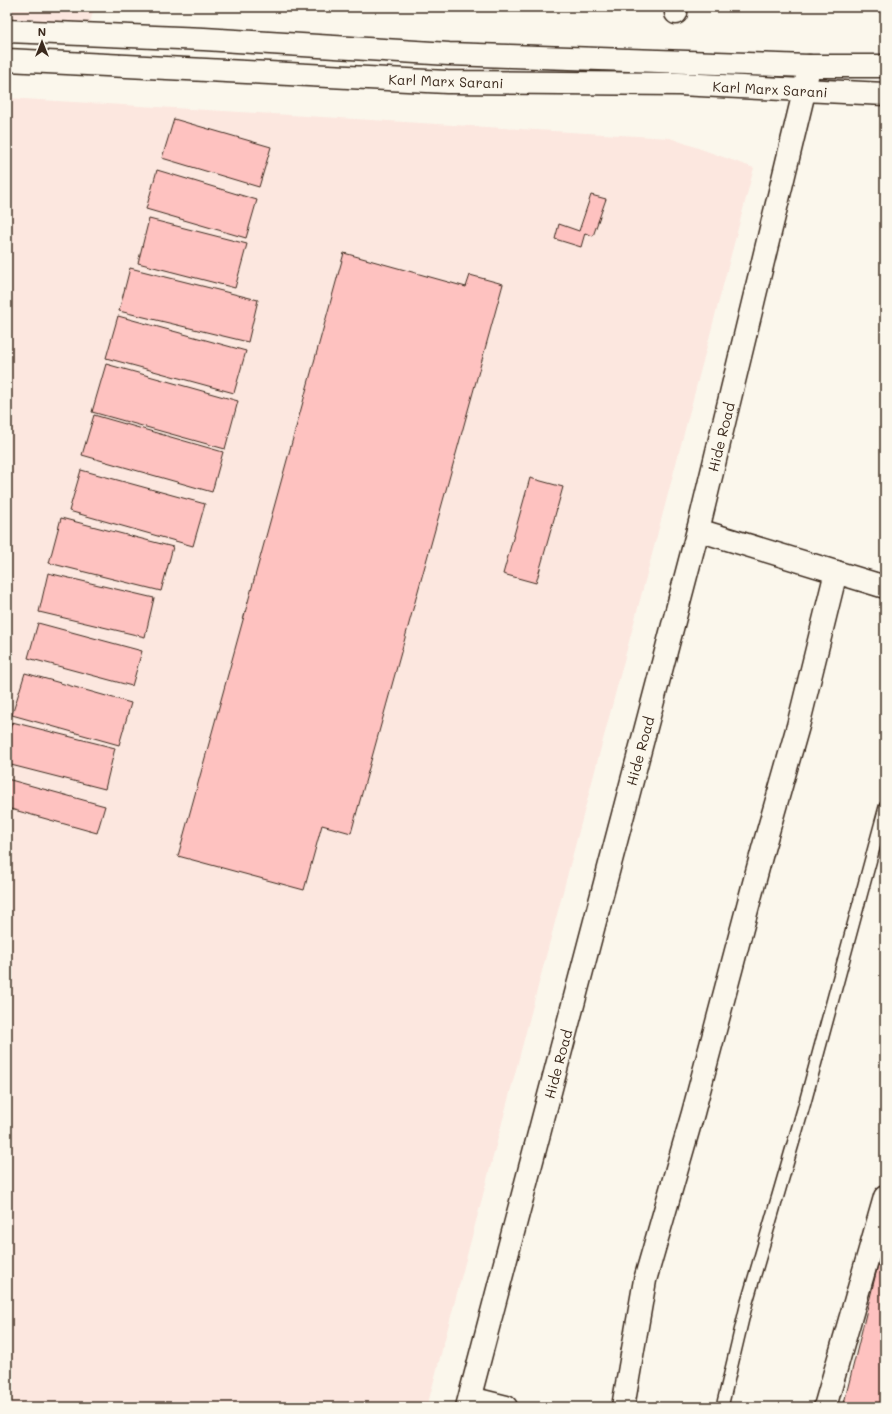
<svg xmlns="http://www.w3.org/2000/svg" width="892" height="1414" font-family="Mali,sans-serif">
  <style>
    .built { fill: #fce7df }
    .building { fill: #fec2c0; stroke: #3b2a1e }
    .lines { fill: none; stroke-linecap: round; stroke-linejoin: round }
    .lane-casing { stroke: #3b2a1e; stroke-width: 14 }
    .street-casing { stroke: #3b2a1e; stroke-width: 25 }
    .secondary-casing { stroke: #3b2a1e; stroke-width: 25 }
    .lane { stroke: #fbf7ec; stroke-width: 11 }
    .street { stroke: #fbf7ec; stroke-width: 22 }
    .secondary { stroke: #fbf7ec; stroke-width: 22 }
    .labels { text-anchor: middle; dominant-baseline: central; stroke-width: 3.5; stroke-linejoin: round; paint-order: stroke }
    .street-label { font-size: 14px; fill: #3b2a1e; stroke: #fbf7ec }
  </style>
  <rect width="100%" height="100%" fill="#fbf7ec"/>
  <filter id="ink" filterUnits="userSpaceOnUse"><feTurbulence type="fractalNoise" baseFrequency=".025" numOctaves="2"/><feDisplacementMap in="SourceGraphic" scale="8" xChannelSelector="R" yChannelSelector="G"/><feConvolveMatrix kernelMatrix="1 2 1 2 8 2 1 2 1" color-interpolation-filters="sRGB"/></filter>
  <g filter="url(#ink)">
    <g class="built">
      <polygon points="7,7 94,7 90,23 7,18"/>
      <polygon points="7,98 670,138 754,168 427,1407 7,1407"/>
    </g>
    <g class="building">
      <polygon points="174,119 271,147 259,187 162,158"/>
      <polygon points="157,170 257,200 246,238 146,209"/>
      <polygon points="591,195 606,199 593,236 585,233 581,247 555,239 559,224 579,231"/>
      <polygon points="149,219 247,244 235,288 138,263"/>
      <polygon points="344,253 466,287 470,275 503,284 351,833 322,825 304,890 178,856"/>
      <polygon points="130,268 258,300 248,342 119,311"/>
      <polygon points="118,316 246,351 234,393 106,358"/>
      <polygon points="106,364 238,401 225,449 92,412"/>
      <polygon points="94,415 223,452 212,492 82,455"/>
      <polygon points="81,470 205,504 193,546 69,511"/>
      <polygon points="530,478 563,487 536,583 503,574"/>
      <polygon points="61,518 173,547 161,591 49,563"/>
      <polygon points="48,573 154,598 145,637 39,612"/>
      <polygon points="38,623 142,651 132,686 28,658"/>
      <polygon points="25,673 131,703 119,745 12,715"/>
      <polygon points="12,722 115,748 105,789 7,764 7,741"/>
      <polygon points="7,779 105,806 97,833 7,808"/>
      <polygon points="7,1125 12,1127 7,1144"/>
      <polygon points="878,1265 885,1267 885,1407 843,1407"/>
    </g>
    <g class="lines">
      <g class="lane-casing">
        <polyline id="lane" points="722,1407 747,1302 804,1106 885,807"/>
      </g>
      <g class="street-casing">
        <g id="street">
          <polyline points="676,7 676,13"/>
          <polyline points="698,530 885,587"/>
          <polyline points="470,1398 506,1407"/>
          <polyline points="623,1407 645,1280 693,1113 763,849 798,726 836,572"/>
          <polyline points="825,1407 885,1197"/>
        </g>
      </g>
      <g class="secondary-casing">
        <g id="secondary">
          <polyline points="7,31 204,39 449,54 809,66 885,66"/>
          <polyline points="7,60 447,82 679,84 885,94"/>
          <polyline points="467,1407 698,530 804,92 809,66"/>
        </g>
      </g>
      <use href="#lane" class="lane"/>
      <use href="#street" class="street"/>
      <use href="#secondary" class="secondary"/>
    </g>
  </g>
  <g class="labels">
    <g class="street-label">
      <text transform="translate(446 81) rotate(2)">Karl Marx Sarani</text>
      <text transform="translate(770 89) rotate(3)">Karl Marx Sarani</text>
      <text transform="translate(721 437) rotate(-76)">Hide Road</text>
      <text transform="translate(640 751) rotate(-75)">Hide Road</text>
      <text transform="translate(558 1064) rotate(-75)">Hide Road</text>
    </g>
  </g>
  <rect width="892" height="1414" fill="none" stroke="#fbf7ec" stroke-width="24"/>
  <rect x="12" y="12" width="868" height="1390" fill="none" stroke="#3b2a1e" stroke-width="1.5" filter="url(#ink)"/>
  <g transform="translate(42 42)" stroke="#fbf7ec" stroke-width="3" paint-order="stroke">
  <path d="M0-3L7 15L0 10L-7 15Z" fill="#3b2a1e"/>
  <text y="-6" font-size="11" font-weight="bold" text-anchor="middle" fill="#3b2a1e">N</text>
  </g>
</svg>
